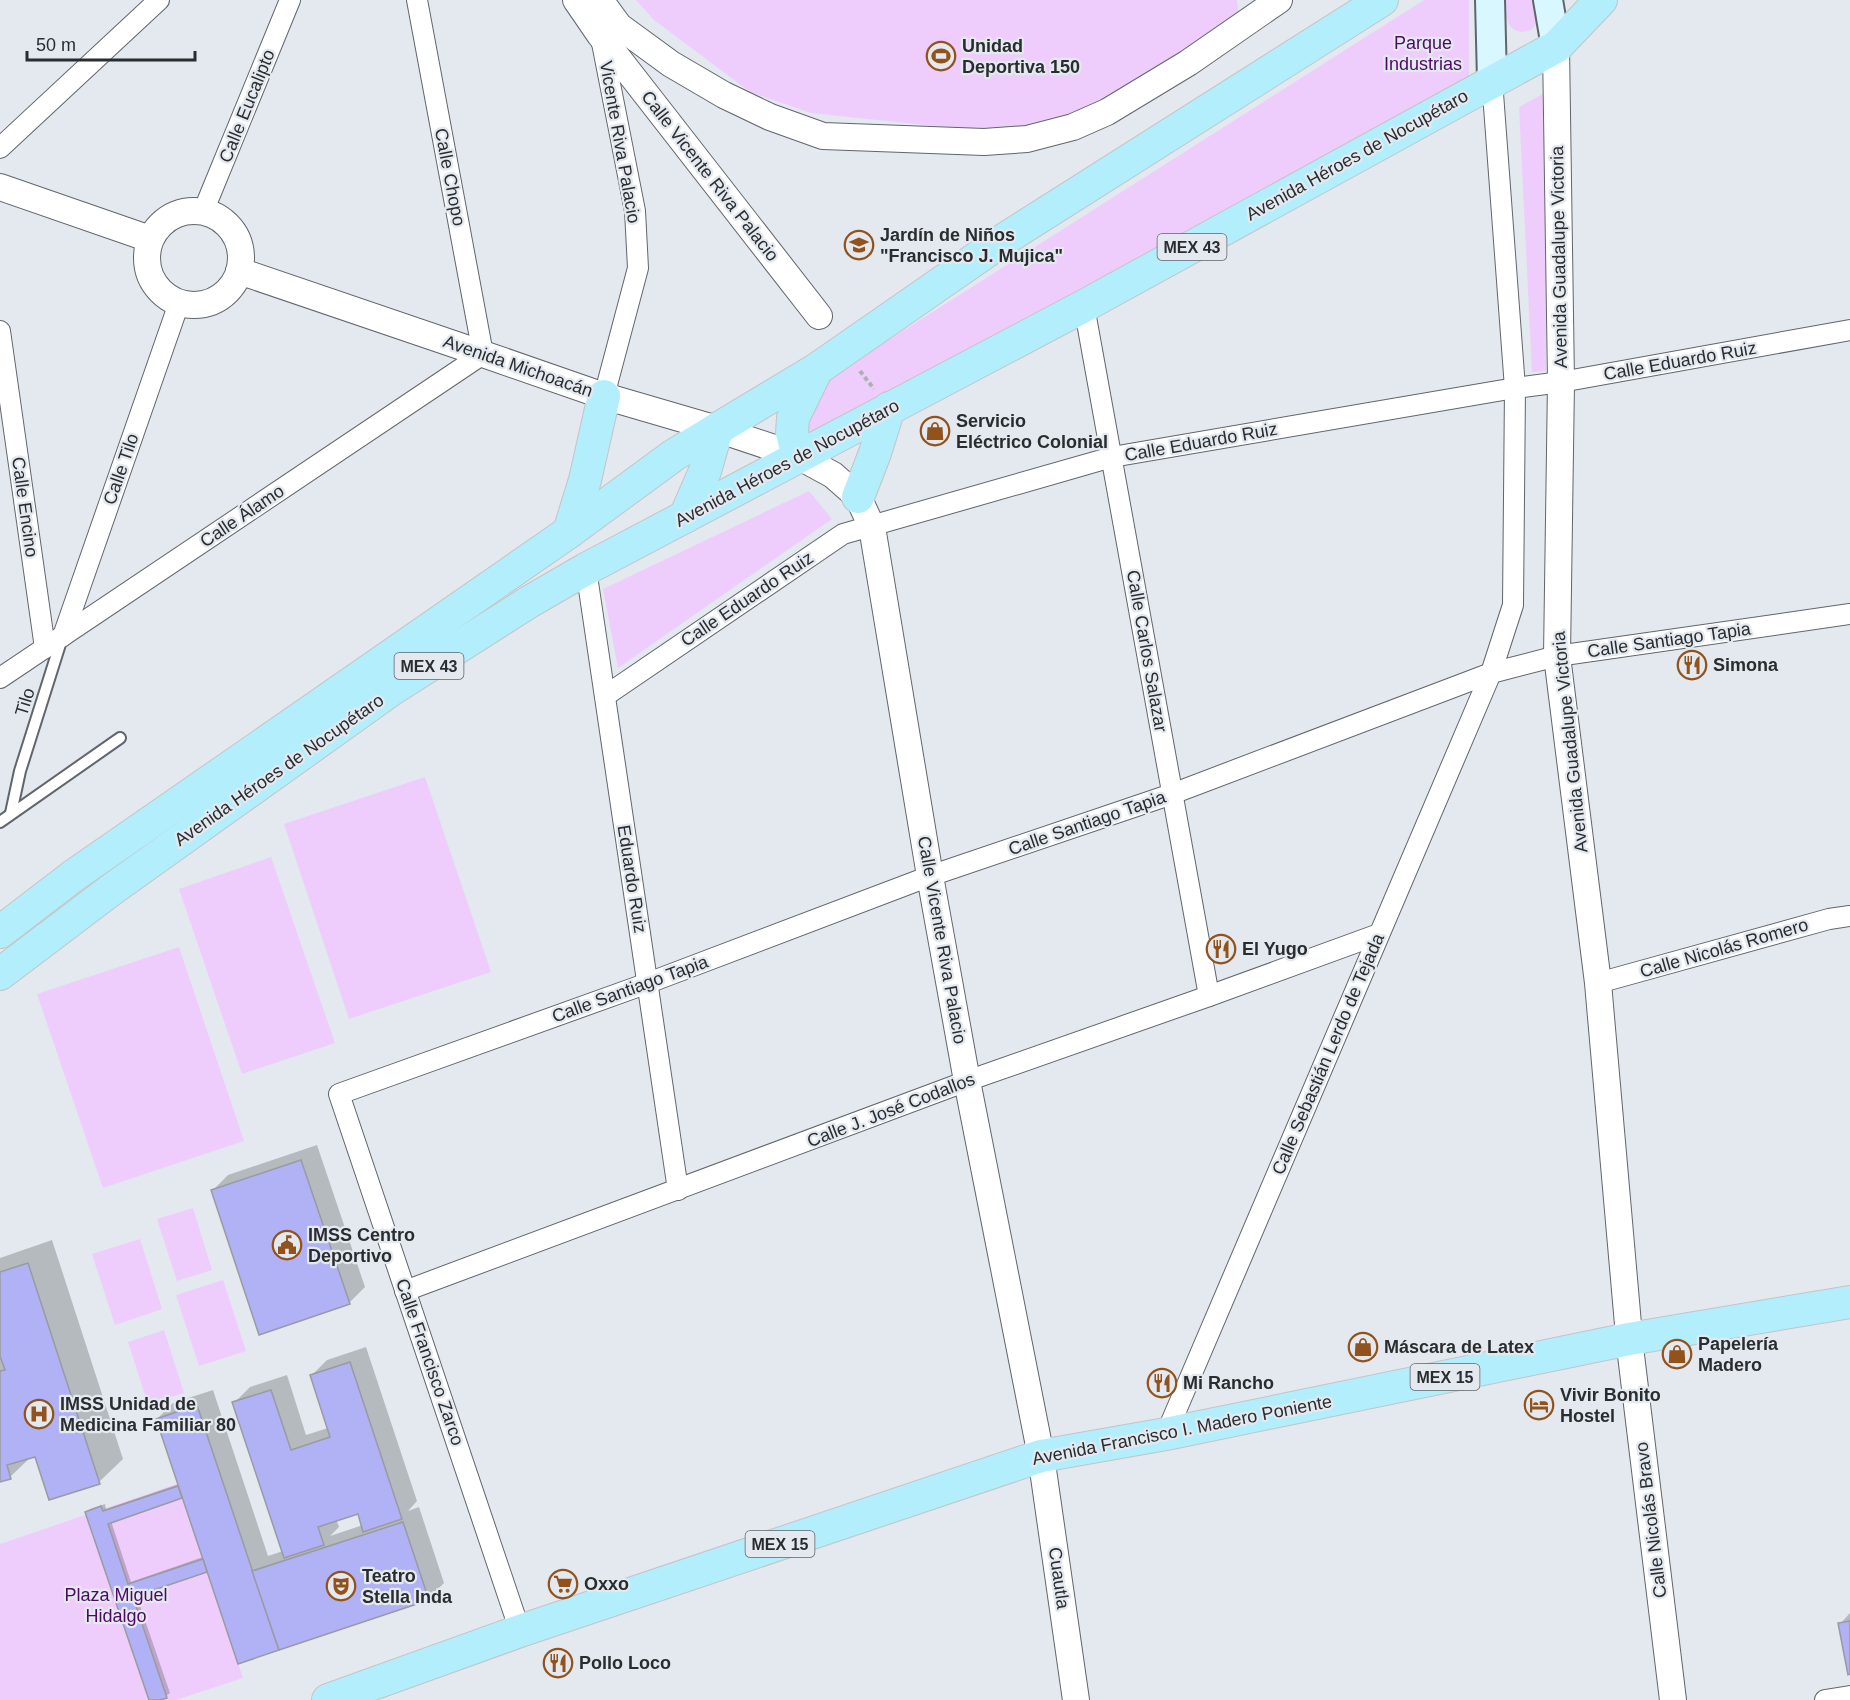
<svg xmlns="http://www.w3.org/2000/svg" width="1850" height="1700" font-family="Arial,sans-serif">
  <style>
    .green { fill: #eecdfc }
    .shadow { fill: #0003; fill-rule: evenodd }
    .building { fill: #b0b2f5; stroke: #9a9aa2; stroke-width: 1.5 }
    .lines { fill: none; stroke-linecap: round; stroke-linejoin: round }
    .service-casing { stroke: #60666b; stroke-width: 14 }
    .minor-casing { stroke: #60666b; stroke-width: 22 }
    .tertiary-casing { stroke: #60666b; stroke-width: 28 }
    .secondary-casing { stroke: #60666b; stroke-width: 32 }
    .primary-casing { stroke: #c3c4c5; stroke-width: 34 }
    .path { stroke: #abb0b5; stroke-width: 4; stroke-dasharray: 4.5 3; stroke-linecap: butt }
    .service { stroke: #fff; stroke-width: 10 }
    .minor { stroke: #fff; stroke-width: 20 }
    .tertiary { stroke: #fff; stroke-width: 26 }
    .secondary { stroke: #d9f7fe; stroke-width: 28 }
    .primary { stroke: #b3eefd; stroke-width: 32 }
    .labels { text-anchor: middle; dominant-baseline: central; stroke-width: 4.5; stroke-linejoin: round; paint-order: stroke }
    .shield { fill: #e3e9ef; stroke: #626569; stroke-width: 1.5 }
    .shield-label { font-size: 16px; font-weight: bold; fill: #2a2d2f }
    .park-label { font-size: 18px; fill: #4f0964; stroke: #e3e9ef }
    .poi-label { font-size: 18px; font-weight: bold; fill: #2a2d2f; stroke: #e3e9ef; text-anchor: start }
    .street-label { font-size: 18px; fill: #2a2d2f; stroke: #e3e9ef }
  </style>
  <rect width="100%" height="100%" fill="#e3e9ef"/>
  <g class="green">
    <polygon points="636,0 1237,0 1239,20 1074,120 1002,133 811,113 750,92 654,20"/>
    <polygon points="1424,0 1469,0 1469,77 807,442 802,414 827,379"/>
    <path d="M1505,0H1536C1537,6 1539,13 1538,19C1536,34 1515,36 1509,24C1505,17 1506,7 1505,0Z"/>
    <polygon points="1546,92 1546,371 1532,372 1519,107"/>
    <polygon points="809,491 832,519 618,668 603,589"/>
    <polygon points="425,777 491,972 349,1019 284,824"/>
    <polygon points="271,857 335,1043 242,1074 179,889"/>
    <polygon points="179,947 244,1141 103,1188 37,994"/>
    <polygon points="193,1208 212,1270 177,1281 157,1219"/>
    <polygon points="140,1239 162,1309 115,1325 92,1254"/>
    <polygon points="223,1280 246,1351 199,1366 176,1295"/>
    <polygon points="164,1330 184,1393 148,1404 128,1342"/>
    <polygon points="177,1484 243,1678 176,1700 0,1700 0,1544"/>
  </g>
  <g class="shadow">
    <polygon points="317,1145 365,1287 349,1303 212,1191 228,1175"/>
    <polygon points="52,1240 123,1459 99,1482 36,1455 32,1456 10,1477 0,1481 0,1258"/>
    <path d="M366,1347L417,1501L408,1511L419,1507L444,1583L428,1599L208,1570L136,1594L170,1693L166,1696L151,1700L87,1512L90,1509L105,1504L106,1509L179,1484L157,1419L173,1403L213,1390L268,1556L283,1551L234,1403L250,1387L287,1375L306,1435L328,1428L311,1376L327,1360ZM183,1495L203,1557L131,1582L111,1521ZM359,1512L363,1525L330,1536L339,1527L336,1519Z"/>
    <polygon points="1850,1613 1850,1673 1840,1624"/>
  </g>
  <g class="building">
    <polygon points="301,1160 350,1304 259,1335 211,1190"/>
    <polygon points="28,1263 100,1484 49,1500 35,1457 7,1465 11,1479 0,1482 0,1371 5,1370 0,1356 0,1272"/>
    <polygon points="350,1362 402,1519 363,1532 358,1514 318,1527 324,1545 284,1558 232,1402 271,1390 291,1450 330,1437 310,1375"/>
    <polygon points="197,1405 279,1650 238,1664 156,1419"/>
    <polygon points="178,1486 182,1498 108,1524 128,1584 203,1559 207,1572 133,1597 167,1698 160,1700 149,1700 85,1512 101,1506 103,1511"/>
    <polygon points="403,1522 429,1600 279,1650 252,1571"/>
    <polygon points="1850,1621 1850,1674 1848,1675 1838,1623"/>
  </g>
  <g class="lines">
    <g class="service-casing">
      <g id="service">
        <polyline points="11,813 20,771 62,638"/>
        <polyline points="0,822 120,738"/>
      </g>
    </g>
    <g class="minor-casing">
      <g id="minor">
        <polyline points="601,38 635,211 638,268 604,396"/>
        <polyline points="0,148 159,0"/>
        <polyline points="203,212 290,0"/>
        <polyline points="1084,306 1209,996"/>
        <polyline points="0,331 45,648"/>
        <polyline points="586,569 678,1190"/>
        <polyline points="63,636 179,303"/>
        <polyline points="0,678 483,354 417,0"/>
        <polyline points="605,696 843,534 1112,457 1515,388 1561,382 1850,330"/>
        <polyline points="1598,983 1829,919 1850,916"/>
        <polyline points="405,1291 967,1081 1209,996 1379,934"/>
        <polyline points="1166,1434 1491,673 1513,605 1515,388 1492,80"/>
        <polyline points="520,1631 339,1094 648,983 930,876 1172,794 1491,673 1557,656 1850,614"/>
        <polyline points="1825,1700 1850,1696"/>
      </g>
    </g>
    <g class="tertiary-casing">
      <g id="tertiary">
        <polyline points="576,0 600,35 819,316"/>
        <polyline points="600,0 619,26 671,64 724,95 770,117 823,136 984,142 1027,139 1073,127 1107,112 1188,63 1279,0"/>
        <polyline points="1556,47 1561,382 1557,656 1598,983 1630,1347 1673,1700"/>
        <polyline points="0,187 150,239"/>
        <circle cx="194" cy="258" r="47"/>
        <polyline points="239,271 483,354 604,396 717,429 798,456 833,475 858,497 872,527 930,876 967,1081 1041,1456 1076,1700"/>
      </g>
    </g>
    <g class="secondary-casing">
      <g id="secondary">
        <polyline points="1490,0 1492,80"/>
        <polyline points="1548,0 1556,47"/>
      </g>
    </g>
    <g class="primary-casing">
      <g id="primary">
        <polyline points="798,456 792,433 793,418 817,369"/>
        <polyline points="858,497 875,453 889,408"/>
        <polyline points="685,517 705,471 717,429"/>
        <polyline points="569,532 585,480 604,396"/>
        <polyline points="0,932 73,876 569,532 674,455 817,369 1000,242 1382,0"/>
        <polyline points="0,974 111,890 391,690 529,602 586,569 1084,306 1556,47 1601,0"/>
        <polyline points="328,1700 520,1631 1041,1456 1166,1434 1629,1339 1850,1302"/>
      </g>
    </g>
    <polyline class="path" points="860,371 874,389"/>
    <use href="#service" class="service"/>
    <use href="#minor" class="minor"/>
    <use href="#tertiary" class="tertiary"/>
    <use href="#secondary" class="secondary"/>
    <use href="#primary" class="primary"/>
  </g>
  <defs>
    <g id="stadium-ring" transform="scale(1.5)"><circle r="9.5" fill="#e3e9ef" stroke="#92521b" stroke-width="1.5"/><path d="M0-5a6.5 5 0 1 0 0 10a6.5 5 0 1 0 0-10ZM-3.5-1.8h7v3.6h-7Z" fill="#92521b"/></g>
    <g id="school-ring" transform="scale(1.5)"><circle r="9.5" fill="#e3e9ef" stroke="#92521b" stroke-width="1.5"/><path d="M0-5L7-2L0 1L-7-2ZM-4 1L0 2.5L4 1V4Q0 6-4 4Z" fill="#92521b"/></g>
    <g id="shop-ring" transform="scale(1.5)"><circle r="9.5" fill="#e3e9ef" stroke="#92521b" stroke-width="1.5"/><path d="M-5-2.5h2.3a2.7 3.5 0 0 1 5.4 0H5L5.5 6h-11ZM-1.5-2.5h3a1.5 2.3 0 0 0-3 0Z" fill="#92521b"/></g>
    <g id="restaurant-ring" transform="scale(1.5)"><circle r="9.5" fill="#e3e9ef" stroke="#92521b" stroke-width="1.5"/><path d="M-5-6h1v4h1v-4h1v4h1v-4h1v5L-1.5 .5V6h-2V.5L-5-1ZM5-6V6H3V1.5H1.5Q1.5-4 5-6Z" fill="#92521b"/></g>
    <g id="civic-ring" transform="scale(1.5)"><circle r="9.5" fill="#e3e9ef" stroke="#92521b" stroke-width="1.5"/><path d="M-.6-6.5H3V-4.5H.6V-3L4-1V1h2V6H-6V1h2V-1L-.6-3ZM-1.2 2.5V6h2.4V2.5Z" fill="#92521b"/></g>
    <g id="hotel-ring" transform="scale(1.5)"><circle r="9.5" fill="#e3e9ef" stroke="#92521b" stroke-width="1.5"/><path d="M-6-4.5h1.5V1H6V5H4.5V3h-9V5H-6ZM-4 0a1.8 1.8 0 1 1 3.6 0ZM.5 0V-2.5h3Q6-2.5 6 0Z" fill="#92521b"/></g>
    <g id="hospital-ring" transform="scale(1.5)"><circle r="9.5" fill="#e3e9ef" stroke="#92521b" stroke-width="1.5"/><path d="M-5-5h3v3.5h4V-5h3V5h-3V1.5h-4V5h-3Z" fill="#92521b"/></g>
    <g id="supermarket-ring" transform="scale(1.5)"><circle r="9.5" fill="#e3e9ef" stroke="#92521b" stroke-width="1.5"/><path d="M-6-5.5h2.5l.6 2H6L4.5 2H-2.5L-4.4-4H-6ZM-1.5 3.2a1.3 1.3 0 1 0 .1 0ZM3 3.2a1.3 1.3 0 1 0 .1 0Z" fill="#92521b"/></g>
    <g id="theatre-ring" transform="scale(1.5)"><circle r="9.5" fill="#e3e9ef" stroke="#92521b" stroke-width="1.5"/><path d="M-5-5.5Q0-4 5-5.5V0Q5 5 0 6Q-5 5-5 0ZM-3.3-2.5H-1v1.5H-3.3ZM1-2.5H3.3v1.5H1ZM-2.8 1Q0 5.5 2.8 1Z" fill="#92521b"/></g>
  </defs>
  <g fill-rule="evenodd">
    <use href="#stadium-ring" x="941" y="56"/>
    <use href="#school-ring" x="859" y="245"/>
    <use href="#shop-ring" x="935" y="431"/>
    <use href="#restaurant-ring" x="1692" y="665"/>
    <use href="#restaurant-ring" x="1221" y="949"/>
    <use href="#civic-ring" x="287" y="1245"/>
    <use href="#shop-ring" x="1363" y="1347"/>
    <use href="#shop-ring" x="1677" y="1354"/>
    <use href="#restaurant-ring" x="1162" y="1383"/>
    <use href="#hotel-ring" x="1539" y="1405"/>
    <use href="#hospital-ring" x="39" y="1414"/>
    <use href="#supermarket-ring" x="563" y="1584"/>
    <use href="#theatre-ring" x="341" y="1586"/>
    <use href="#restaurant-ring" x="558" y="1663"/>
  </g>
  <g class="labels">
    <g class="shield">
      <rect x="1157.5" y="234" width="69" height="26" rx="4.5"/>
      <rect x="394.5" y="653" width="69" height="26" rx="4.5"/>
      <rect x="1410.5" y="1364" width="69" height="26" rx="4.5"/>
      <rect x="745.5" y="1531" width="69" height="26" rx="4.5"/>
    </g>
    <g class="shield-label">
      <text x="1192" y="247">MEX 43</text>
      <text x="429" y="666">MEX 43</text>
      <text x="1445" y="1377">MEX 15</text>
      <text x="780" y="1544">MEX 15</text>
    </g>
    <g class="park-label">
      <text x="1423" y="43">Parque<tspan x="1423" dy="21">Industrias</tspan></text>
      <text x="116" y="1595">Plaza Miguel<tspan x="116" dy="21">Hidalgo</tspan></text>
    </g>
    <g class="poi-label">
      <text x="962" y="46">Unidad<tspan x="962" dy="21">Deportiva 150</tspan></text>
      <text x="880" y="235">Jardín de Niños<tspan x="880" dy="21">"Francisco J. Mujica"</tspan></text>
      <text x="956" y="421">Servicio<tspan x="956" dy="21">Eléctrico Colonial</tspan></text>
      <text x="1713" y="665">Simona</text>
      <text x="1242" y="949">El Yugo</text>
      <text x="308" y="1235">IMSS Centro<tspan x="308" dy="21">Deportivo</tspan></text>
      <text x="1698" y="1344">Papelería<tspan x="1698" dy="21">Madero</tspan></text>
      <text x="1384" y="1347">Máscara de Latex</text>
      <text x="1183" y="1383">Mi Rancho</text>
      <text x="1560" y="1395">Vivir Bonito<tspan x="1560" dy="21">Hostel</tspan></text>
      <text x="60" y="1404">IMSS Unidad de<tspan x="60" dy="21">Medicina Familiar 80</tspan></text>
      <text x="362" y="1576">Teatro<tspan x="362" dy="21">Stella Inda</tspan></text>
      <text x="584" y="1584">Oxxo</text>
      <text x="579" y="1663">Pollo Loco</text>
    </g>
    <g class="street-label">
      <text transform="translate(247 106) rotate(-68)">Calle Eucalipto</text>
      <text transform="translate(620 142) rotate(80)">Vicente Riva Palacio</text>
      <text transform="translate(1357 155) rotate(-29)">Avenida Héroes de Nocupétaro</text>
      <text transform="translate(710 176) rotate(52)">Calle Vicente Riva Palacio</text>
      <text transform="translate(450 177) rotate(79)">Calle Chopo</text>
      <text transform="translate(1559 257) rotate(-91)">Avenida Guadalupe Victoria</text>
      <text transform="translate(1680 361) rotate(-10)">Calle Eduardo Ruiz</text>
      <text transform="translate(518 366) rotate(19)">Avenida Michoacán</text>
      <text transform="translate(1201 442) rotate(-10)">Calle Eduardo Ruiz</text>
      <text transform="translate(787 463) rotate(-28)">Avenida Héroes de Nocupétaro</text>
      <text transform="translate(121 469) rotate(-71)">Calle Tilo</text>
      <text transform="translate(25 507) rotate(82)">Calle Encino</text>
      <text transform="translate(242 516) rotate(-34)">Calle Álamo</text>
      <text transform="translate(747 599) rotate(-34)">Calle Eduardo Ruiz</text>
      <text transform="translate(1669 640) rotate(-8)">Calle Santiago Tapia</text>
      <text transform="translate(1147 651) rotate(80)">Calle Carlos Salazar</text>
      <text transform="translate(25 702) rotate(-73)">Tilo</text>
      <text transform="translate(1570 742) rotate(-96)">Avenida Guadalupe Victoria</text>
      <text transform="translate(279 770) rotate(-35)">Avenida Héroes de Nocupétaro</text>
      <text transform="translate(1087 823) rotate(-19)">Calle Santiago Tapia</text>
      <text transform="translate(632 879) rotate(81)">Eduardo Ruiz</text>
      <text transform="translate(942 940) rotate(80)">Calle Vicente Riva Palacio</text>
      <text transform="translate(1724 948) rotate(-16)">Calle Nicolás Romero</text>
      <text transform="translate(630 989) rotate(-20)">Calle Santiago Tapia</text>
      <text transform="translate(1328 1054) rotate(-67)">Calle Sebastián Lerdo de Tejada</text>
      <text transform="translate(891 1110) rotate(-21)">Calle J. José Codallos</text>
      <text transform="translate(430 1362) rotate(71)">Calle Francisco Zarco</text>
      <text transform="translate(1182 1430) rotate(-11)">Avenida Francisco I. Madero Poniente</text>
      <text transform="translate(1651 1520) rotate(-97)">Calle Nicolás Bravo</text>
      <text transform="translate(1059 1578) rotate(82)">Cuautla</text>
    </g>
  </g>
  <path d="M27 51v9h168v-9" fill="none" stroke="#2a2d2f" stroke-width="3"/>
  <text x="36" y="51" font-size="18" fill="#2a2d2f" stroke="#e3e9ef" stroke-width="4.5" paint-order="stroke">50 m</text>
</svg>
